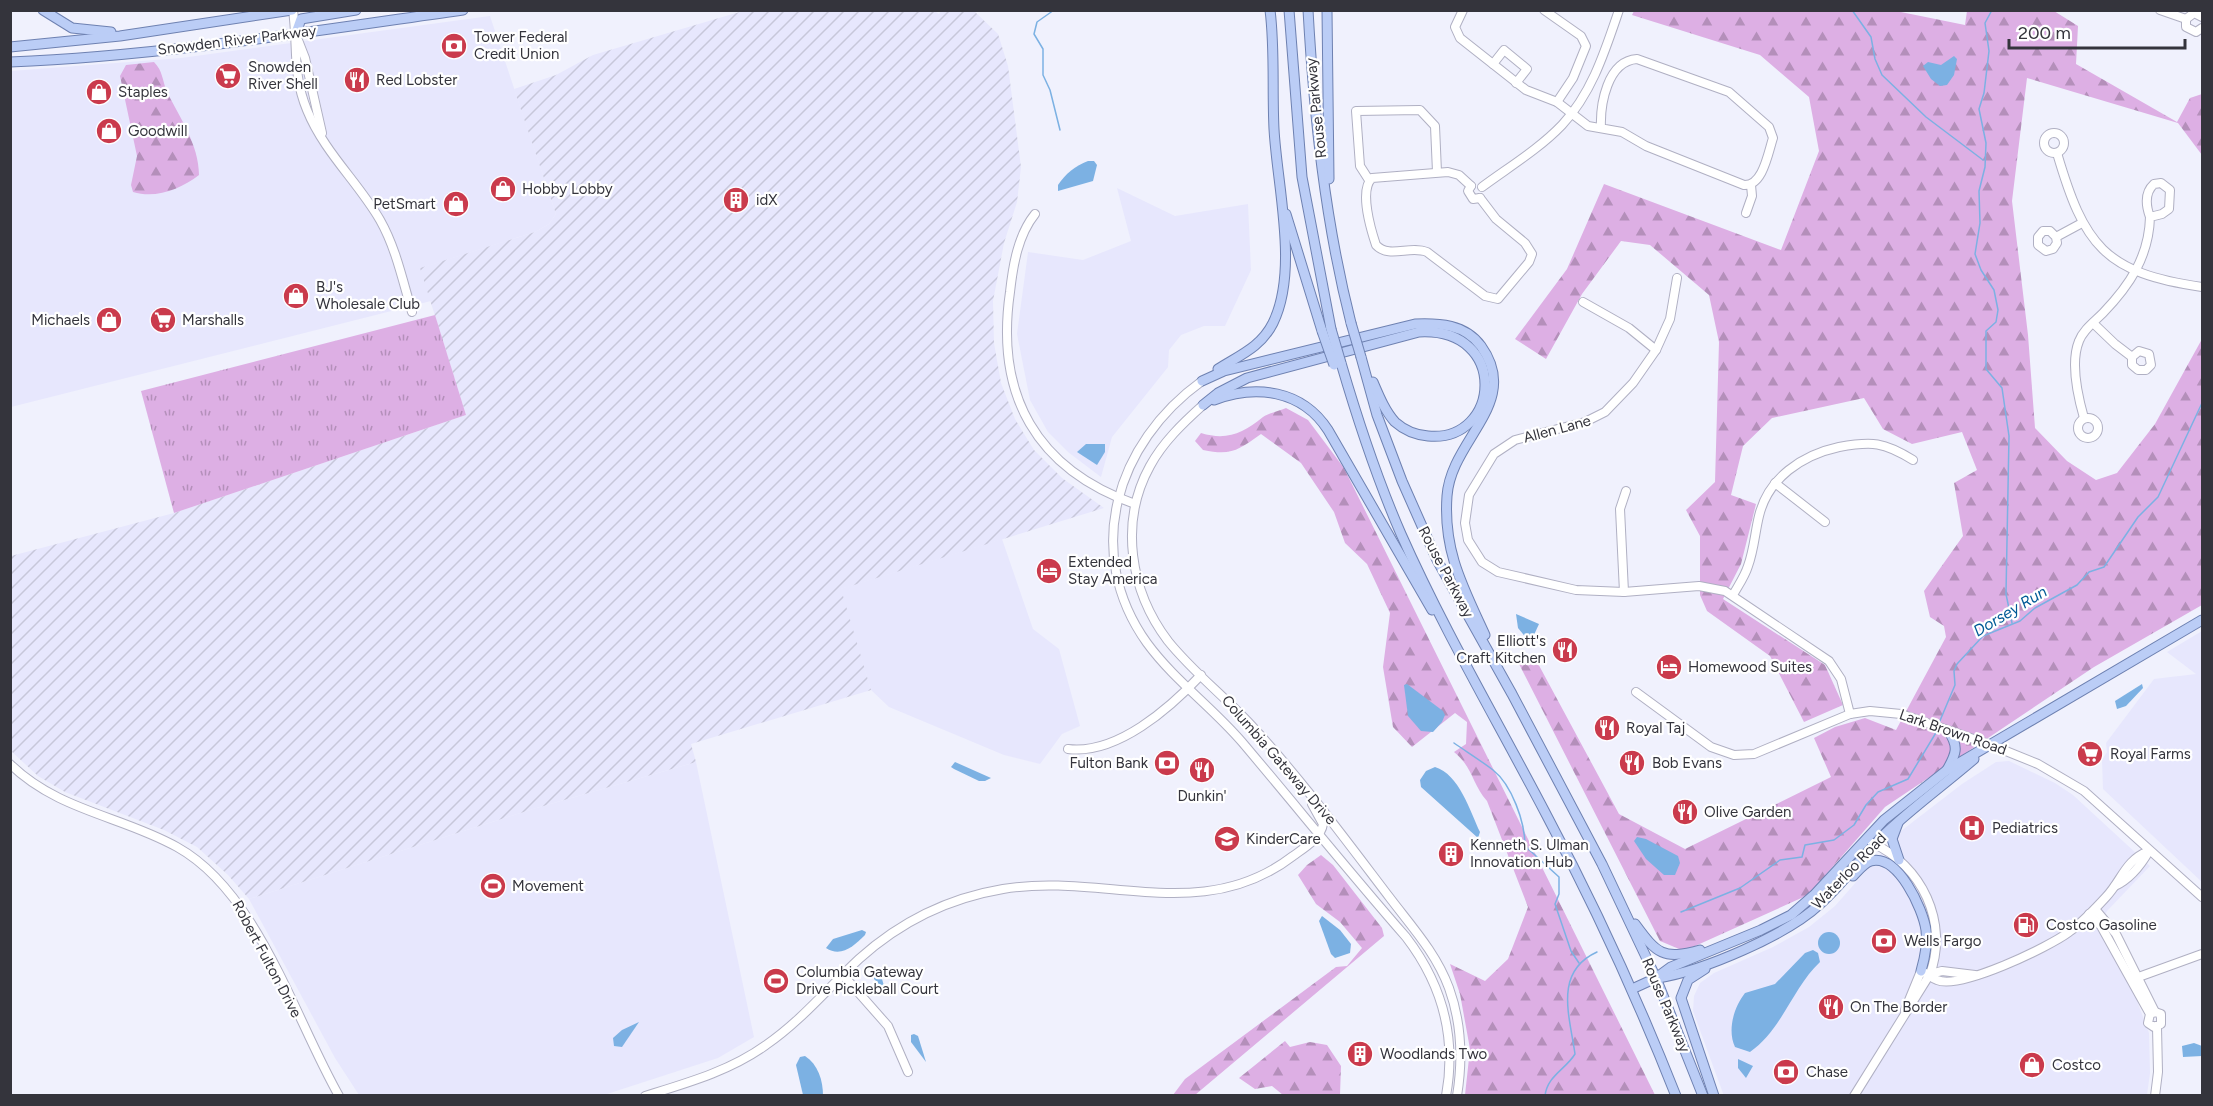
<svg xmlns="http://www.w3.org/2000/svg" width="2213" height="1106" font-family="Figtree,sans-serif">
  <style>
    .built { fill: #e7e7fd }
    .industrial { fill: url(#industrial-furrows) }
    .grass { fill: url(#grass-tufts) }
    .forest { fill: url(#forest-firs) }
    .pitch { fill: #ddafe4 }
    .water { fill: #7cb1e3 }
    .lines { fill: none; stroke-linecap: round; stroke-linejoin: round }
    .stream { stroke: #7cb1e3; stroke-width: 1.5 }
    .minor-casing { stroke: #b0b0c3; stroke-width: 10 }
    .major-casing { stroke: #6e81b1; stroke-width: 11 }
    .minor { stroke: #fff; stroke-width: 8 }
    .major { stroke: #bbcdf6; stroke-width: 9 }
    .major-bridge-casing { stroke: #6e81b1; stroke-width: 11; stroke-linecap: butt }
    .major-bridge { stroke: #bbcdf6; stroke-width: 9 }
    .labels { text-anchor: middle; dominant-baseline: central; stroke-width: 4.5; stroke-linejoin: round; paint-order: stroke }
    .poi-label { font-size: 15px; fill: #34343c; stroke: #fff; text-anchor: start }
    .street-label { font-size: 15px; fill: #34343c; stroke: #fff }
    .water-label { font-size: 16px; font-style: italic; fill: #005a96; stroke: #fff }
  </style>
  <defs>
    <pattern id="industrial-furrows" width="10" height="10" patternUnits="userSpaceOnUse" patternTransform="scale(1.5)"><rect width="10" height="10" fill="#e7e7fd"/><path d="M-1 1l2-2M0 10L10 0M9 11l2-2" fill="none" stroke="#c7c7da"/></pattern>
    <pattern id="grass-tufts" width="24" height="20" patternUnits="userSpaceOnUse" patternTransform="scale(1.5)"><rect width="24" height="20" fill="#ddafe4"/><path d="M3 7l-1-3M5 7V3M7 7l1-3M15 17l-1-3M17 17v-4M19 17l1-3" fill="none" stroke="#b48fba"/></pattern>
    <pattern id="forest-firs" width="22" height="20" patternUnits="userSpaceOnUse" patternTransform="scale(1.5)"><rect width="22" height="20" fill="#ddafe4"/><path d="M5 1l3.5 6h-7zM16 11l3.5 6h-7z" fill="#b48fba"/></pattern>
  </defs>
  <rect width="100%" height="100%" fill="#f0f1fd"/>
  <g class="built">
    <polygon points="490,16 556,214 549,224 535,232 421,268 431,301 11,407 11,71 181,58"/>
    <polygon points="1117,188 1175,216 1248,204 1251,270 1225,326 1204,326 1181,335 1169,350 1168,367 1112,437 1101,477 1068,452 1048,432 1030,400 1017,334 1028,252 1083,260 1131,241"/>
    <polygon points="1002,539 1033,629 1059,649 1080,726 1062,734 1040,764 1004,755 889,707 871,690 840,589"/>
    <polygon points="2202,631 2202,882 2103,789 2102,760 2107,752 2106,743 2154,679 2196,674 2167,652"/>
    <polygon points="2009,761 2055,783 2073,795 2150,866 2107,911 2099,928 2133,990 2149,1033 2150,1073 2147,1095 1724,1096 1693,1011 1694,996 1700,983 1714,973 1773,947 1809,927 1835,906 1901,831 1962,784 1996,762"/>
    <polygon points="696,762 754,1037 718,1058 604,1095 359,1095 335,1058 249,899 533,809"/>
  </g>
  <polygon class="industrial" points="933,10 939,14 941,11 974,11 998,34 1008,66 1021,167 1017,202 1004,243 993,301 994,343 1001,383 1015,419 1034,450 1062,478 1104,508 841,589 871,690 691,744 696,762 533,809 249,899 228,875 197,847 164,830 65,792 38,776 11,751 11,556 174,513 466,415 420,268 535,232 549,224 556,214 514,89 556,75 593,55 743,11"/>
  <polygon class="grass" points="435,315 466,415 174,513 141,391"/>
  <g class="forest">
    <polygon points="1891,10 1965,25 1967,11 2054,11 2078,26 2076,64 2177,122 2190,98 2202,94 2202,155 2178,123 2027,78 2012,201 2028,335 2035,428 2067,461 2096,480 2117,473 2155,424 2202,339 2202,605 2094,667 1885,807 1808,895 1684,951 1660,941 1518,662 1535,658 1619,814 1685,849 1831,777 1814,738 1835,727 1865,718 1896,730 1946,637 1944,626 1930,617 1924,591 1963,536 1954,483 1977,470 1962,432 1912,444 1883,429 1864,398 1772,418 1743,446 1731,495 1756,504 1741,564 1723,599 1825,665 1843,705 1804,722 1770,656 1707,611 1700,595 1700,536 1686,510 1715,482 1719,342 1709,295 1650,245 1621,241 1582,294 1546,359 1515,339 1567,269 1604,184 1781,250 1819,151 1809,97 1760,55 1632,15 1634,11"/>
    <path d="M154,62C163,71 162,80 167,92C180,118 199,145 199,175C181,189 156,199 133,192L131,185L137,156L120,76L126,65Z"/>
    <path d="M1286,408L1308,420L1344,468L1655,1095H1465L1470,1049L1460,994L1450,964L1485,981L1508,959L1528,907L1487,801C1472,784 1473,767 1454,752L1466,744L1467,722L1455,713L1412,747L1393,727L1383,667L1390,613L1367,564L1345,543L1334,512L1301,463L1261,434C1238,450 1232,456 1203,450L1195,441L1201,433C1227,441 1243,433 1263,417C1269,413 1279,411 1286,408Z"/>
    <polygon points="1321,855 1333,865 1382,928 1384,936 1195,1095 1173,1095 1185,1079 1336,967 1347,966 1362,948 1340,922 1316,904 1298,875 1307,865"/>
    <polygon points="1285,1041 1290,1047 1310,1042 1327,1045 1341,1066 1340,1095 1283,1095 1272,1086 1255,1089 1239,1078"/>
  </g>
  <polygon class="pitch" points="784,971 789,982 768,991 764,979"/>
  <g class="water">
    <polygon points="1954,56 1957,59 1954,75 1947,85 1940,86 1931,79 1923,66 1928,62 1941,65"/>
    <path d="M1088,161H1094L1097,165L1093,181L1058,191V185C1066,173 1075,166 1088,161Z"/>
    <polygon points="1086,444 1105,444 1105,452 1097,465 1077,452"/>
    <polygon points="1516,614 1539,624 1533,637 1527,639 1518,628"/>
    <polygon points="1407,684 1443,711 1445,715 1442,722 1433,732 1421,731 1408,716 1404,685"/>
    <polygon points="2142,684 2143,688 2126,706 2117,709 2115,701"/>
    <polygon points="955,762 991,778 985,781 979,781 954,769 951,767"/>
    <path d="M1435,767C1459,774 1470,811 1480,832L1478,838L1421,787L1420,780L1426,771Z"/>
    <polygon points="1637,837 1646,839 1678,856 1680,863 1675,875 1664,875 1646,859 1634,841"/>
    <polygon points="1322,916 1340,930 1351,944 1350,953 1335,958 1331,954 1319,921"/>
    <path d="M862,930L866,932L865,935C854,946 841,958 826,948L833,939Z"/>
    <circle cx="1829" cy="943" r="11"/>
    <path d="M1813,950L1818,953L1820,962C1793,987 1782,1030 1750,1052L1735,1047C1727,1030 1734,1007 1745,993L1775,984L1805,953Z"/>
    <polygon points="880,972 884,986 891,997 874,979 874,974"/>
    <polygon points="639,1022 622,1047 614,1046 613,1038 622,1030"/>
    <polygon points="914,1034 918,1036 926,1062 911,1042 911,1035"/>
    <polygon points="2194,1043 2202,1046 2202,1056 2183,1057 2182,1046"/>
    <path d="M805,1056C818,1064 823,1081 823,1095H803L796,1065L800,1057Z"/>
    <polygon points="1738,1059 1753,1066 1746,1078 1738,1068"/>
  </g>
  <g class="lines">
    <g class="stream">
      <polyline points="1054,10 1037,22 1034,34 1043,49 1043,75 1050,90 1060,130"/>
      <polyline points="1852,10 1871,37 1875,59 1882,75 1926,117 1983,160"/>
      <polyline points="1992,10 1985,23 1989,51 1984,93 1979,109 1986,143 1985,167 1979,191 1980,223 1975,254 1981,270 1994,290 1998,310 1996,322 1986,331 1986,369 2002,388 2009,436 2006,594 2012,623"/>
      <polyline points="1939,723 1955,685 1954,671 1957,664 1983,636 2020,621 2035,608 2077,585 2089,572 2104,567 2138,517 2158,497 2202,403"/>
      <path d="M1454,743C1467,752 1480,760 1493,770C1512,785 1525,822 1525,846L1559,877V894L1555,904L1571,951L1579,963"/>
      <polyline points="1681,912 1740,888 1780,860 1802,857 1805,845 1834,840 1854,825 1866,805 1878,792 1908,779 1937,731"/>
      <path d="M1545,1096C1547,1076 1566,1069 1575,1054C1570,1017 1553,972 1597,952"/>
    </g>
    <g class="minor-casing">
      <g id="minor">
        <path d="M293,10C298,46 292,74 307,110C324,152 358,182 380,220C396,248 403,282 412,312"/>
        <path d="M1463,10L1455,27L1460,38L1526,90L1557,102L1588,126L1622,132L1646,146L1744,185C1763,186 1768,153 1773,138L1769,127L1729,92L1637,59C1607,61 1600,105 1601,128"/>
        <polyline points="1544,10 1581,36 1586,46 1573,78 1557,102"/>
        <polyline points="2160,10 2186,19"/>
        <polyline points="2186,19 2186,27 2196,32 2202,28"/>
        <polyline points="2186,19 2194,13 2202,17"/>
        <polyline points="296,35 305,58 322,133"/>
        <polyline points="1493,64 1504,50 1527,69 1516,83"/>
        <circle cx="2054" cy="143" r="10"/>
        <path d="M2057,153C2084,245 2104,273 2202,287"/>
        <polyline points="1369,180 1360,166 1356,111 1420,110 1435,126 1437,172"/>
        <path d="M1471,186L1459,175L1448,172L1372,178C1359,190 1371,230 1376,245C1389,259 1410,245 1427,252L1485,296L1498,299L1529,262L1532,254L1525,243L1496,219L1480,198"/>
        <polyline points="1471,186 1468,191 1473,199 1480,198"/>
        <path d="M1482,187C1509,167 1539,149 1562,125C1592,93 1605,51 1619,10"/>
        <polyline points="1746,213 1752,196 1751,185"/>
        <path d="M1035,214C1018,235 1013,265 1010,292C995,395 1036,469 1135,504"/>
        <polyline points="2056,237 2050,231 2043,231 2038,237 2038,245 2046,251 2053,249 2057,243 2056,237 2082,223"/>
        <polyline points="1677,278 1670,319 1656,350 1633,383 1605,412 1585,422 1515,440 1494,454 1469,495 1465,523 1468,540 1482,562 1498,572 1576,590 1624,592 1699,586 1725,591 1829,661 1841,679 1850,714"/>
        <polyline points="1583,302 1629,328 1656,350"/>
        <polyline points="2093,323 2115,344 2132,357 2139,351 2149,354 2151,365 2146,370 2138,370 2132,365 2132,357"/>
        <path d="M1202,381C1116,443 1082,552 1147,643C1174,680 1212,707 1242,742C1297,807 1350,873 1406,937C1442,984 1457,1036 1446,1096"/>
        <path d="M1203,405C1183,423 1163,442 1150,466C1119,522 1130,591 1168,641C1192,671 1224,696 1251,725C1301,779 1345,839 1390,898C1412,927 1436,953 1449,988C1462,1024 1463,1059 1457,1096"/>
        <path d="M2084,418C2078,397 2070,363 2079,341C2083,330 2094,322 2103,313C2129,286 2149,257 2150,217L2162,214L2169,209L2170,190L2161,183L2154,184C2144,193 2146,206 2150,217"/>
        <circle cx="2088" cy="428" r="10"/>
        <polyline points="1775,483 1825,522"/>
        <polyline points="1624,592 1620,509 1626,491"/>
        <path d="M1733,595C1738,586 1745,576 1748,566C1754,550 1755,532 1759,516C1768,478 1802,455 1839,447C1872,441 1884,442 1913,460"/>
        <polyline points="1636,692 1711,747 1734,755 1754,754 1850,714 1870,711 1901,714 1991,745 2038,764 2084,791 2202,897"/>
        <path d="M1068,749C1117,755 1170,708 1201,675"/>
        <path d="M10,764C58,811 122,816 177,847C258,892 294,1017 339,1096"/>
        <path d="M2115,886C2130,879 2141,865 2149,851"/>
        <polyline points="2095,909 2116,934 2155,1012"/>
        <polyline points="2089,914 2101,926 2150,1014 2148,1023 2154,1027 2161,1024 2161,1014 2155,1012 2150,1014"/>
        <polyline points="1930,974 1942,971 1975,975"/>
        <polyline points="843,975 888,1026 908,1072"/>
        <polyline points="2133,979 2202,954"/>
        <path d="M1905,1010L1921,971C1927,973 1931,978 1937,980C1960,990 2049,947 2069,932C2083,922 2095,909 2106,897C2122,880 2125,860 2149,851"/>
        <path d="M645,1096C687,1083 730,1071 766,1045C801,1021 828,988 859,959C900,922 949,898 1003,889C1104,872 1202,926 1293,856C1304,848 1321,838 1323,824L1312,804"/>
        <path d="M1854,1096L1930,974C1949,923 1922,865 1872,843"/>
        <polyline points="2155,1096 2158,1072 2157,1027"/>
      </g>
    </g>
    <g class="major-casing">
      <g id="major">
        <polyline points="43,10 72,28 111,32"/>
        <polyline points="1289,10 1302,177 1331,329"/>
        <path d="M1308,10C1314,116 1325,221 1351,323"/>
        <polyline points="1327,10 1329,179"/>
        <polyline points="296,33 301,19 356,10"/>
        <polyline points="10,47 120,36 292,10"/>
        <path d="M10,62C162,56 313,31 463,10"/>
        <polyline points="1286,214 1322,331"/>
        <polyline points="1361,357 1377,415 1402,481 1437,560 1512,694 1602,864 1656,978 1703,1096"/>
        <path d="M1341,363C1358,421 1377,479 1401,534C1444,631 1498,722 1547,816C1595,906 1638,1000 1676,1096"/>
        <path d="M1218,369C1240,355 1261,347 1273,323C1299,270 1277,186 1274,129C1272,90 1275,49 1270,10"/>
        <path d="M1202,381L1224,371L1415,324C1439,323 1465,324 1481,346C1522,403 1451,439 1447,496C1443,551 1463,587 1485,635"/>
        <path d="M1214,400C1256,384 1302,390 1328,430L1432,610"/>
        <path d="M1203,405L1218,393L1247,378L1419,332C1510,327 1501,443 1428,436C1416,435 1404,430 1395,422C1385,411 1379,396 1373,382"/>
        <path d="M1947,770C1956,754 1959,747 1949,732"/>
        <polyline points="1898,823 1892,839 1899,860"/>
        <path d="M1853,876C1858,871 1864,863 1871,861C1898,854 1923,909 1926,930C1928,944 1925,957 1921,971"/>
        <path d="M1635,924C1657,954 1663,960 1700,950"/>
        <polyline points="1705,969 1688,980 1681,998 1714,1096"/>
        <path d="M1658,978C1703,971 1787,935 1820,904C1845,882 1864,853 1889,830C1916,805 1946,783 1974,759"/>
        <polyline points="1632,989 1656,978 1671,967 1761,930 1791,915 1814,895 1884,820 1947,770 2202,620"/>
      </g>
    </g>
    <use href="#minor" class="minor"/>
    <use href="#major" class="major"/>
    <g class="major-bridge-casing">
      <g id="major-bridge">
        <polyline points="1351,323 1361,357"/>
        <polyline points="1331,329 1341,363"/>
        <polyline points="1322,331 1334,365"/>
      </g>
    </g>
    <use href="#major-bridge" class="major-bridge"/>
  </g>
  <defs>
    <g id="bank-disc" transform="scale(1.35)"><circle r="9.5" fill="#ca3a4c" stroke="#fff"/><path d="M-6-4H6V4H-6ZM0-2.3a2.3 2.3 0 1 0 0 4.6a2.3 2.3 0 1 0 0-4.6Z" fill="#fff"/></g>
    <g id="supermarket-disc" transform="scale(1.35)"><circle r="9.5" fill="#ca3a4c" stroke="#fff"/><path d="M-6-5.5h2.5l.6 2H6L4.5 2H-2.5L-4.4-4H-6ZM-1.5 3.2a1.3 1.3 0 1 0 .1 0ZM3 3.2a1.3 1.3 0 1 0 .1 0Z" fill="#fff"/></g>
    <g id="restaurant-disc" transform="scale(1.35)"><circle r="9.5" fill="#ca3a4c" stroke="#fff"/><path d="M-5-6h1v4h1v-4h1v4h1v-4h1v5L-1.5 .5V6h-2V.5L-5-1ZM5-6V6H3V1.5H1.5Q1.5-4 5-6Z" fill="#fff"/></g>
    <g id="shop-disc" transform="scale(1.35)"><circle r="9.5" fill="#ca3a4c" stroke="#fff"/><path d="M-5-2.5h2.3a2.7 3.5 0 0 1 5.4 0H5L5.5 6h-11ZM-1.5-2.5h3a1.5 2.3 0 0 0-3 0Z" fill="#fff"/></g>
    <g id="building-disc" transform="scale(1.35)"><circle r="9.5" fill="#ca3a4c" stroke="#fff"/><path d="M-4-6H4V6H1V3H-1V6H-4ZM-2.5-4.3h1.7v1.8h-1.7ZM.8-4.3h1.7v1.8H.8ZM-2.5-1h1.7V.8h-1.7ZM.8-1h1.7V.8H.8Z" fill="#fff"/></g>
    <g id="hotel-disc" transform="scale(1.35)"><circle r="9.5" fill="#ca3a4c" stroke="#fff"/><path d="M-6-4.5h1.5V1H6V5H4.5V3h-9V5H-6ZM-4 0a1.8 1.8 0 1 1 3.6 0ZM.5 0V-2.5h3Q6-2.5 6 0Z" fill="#fff"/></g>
    <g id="hospital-disc" transform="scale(1.35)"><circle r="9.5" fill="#ca3a4c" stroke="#fff"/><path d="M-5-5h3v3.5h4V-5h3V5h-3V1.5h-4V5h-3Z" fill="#fff"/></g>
    <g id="school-disc" transform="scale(1.35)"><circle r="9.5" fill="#ca3a4c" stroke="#fff"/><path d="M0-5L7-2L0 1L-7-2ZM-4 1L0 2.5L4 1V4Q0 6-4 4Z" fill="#fff"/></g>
    <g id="stadium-disc" transform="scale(1.35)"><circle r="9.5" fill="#ca3a4c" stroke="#fff"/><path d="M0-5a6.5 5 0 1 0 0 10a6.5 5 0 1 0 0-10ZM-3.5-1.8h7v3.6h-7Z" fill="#fff"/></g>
    <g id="fuel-disc" transform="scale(1.35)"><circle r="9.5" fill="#ca3a4c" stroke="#fff"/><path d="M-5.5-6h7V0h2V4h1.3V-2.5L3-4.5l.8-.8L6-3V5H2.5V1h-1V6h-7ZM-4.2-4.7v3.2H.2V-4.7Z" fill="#fff"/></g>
  </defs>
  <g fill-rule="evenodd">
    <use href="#bank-disc" x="454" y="46"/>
    <use href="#supermarket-disc" x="228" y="76"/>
    <use href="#restaurant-disc" x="357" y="80"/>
    <use href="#shop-disc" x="99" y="92"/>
    <use href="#shop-disc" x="109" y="131"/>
    <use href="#shop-disc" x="503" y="189"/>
    <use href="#building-disc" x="736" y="200"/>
    <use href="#shop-disc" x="456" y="204"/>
    <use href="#shop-disc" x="296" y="296"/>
    <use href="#shop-disc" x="109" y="320"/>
    <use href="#supermarket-disc" x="163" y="320"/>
    <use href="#hotel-disc" x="1049" y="571"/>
    <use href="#restaurant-disc" x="1565" y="650"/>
    <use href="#hotel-disc" x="1669" y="667"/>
    <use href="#restaurant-disc" x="1607" y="728"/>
    <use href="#supermarket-disc" x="2090" y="754"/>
    <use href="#bank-disc" x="1167" y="763"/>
    <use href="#restaurant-disc" x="1632" y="763"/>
    <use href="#restaurant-disc" x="1202" y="770"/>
    <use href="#restaurant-disc" x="1685" y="812"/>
    <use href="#hospital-disc" x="1972" y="828"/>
    <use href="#school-disc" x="1227" y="839"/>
    <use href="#building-disc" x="1451" y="854"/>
    <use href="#stadium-disc" x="493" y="886"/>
    <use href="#fuel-disc" x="2026" y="925"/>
    <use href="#bank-disc" x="1884" y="941"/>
    <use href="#stadium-disc" x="776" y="981"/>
    <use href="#restaurant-disc" x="1831" y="1007"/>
    <use href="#building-disc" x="1360" y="1054"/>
    <use href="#shop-disc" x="2032" y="1065"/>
    <use href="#bank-disc" x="1786" y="1072"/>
  </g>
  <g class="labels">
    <g class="poi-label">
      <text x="474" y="37">Tower Federal<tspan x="474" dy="17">Credit Union</tspan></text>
      <text x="248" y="67">Snowden<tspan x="248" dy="17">River Shell</tspan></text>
      <text x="376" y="80">Red Lobster</text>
      <text x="118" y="92">Staples</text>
      <text x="128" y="131">Goodwill</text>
      <text x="522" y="189">Hobby Lobby</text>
      <text x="756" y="200">idX</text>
      <text x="436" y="204" text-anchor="end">PetSmart</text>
      <text x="316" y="287">BJ's<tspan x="316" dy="17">Wholesale Club</tspan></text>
      <text x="90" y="320" text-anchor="end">Michaels</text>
      <text x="182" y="320">Marshalls</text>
      <text x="1068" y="562">Extended<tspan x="1068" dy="17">Stay America</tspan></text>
      <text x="1546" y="641" text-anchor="end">Elliott's<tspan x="1546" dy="17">Craft Kitchen</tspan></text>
      <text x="1688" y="667">Homewood Suites</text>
      <text x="1626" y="728">Royal Taj</text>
      <text x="2110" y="754">Royal Farms</text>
      <text x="1148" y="763" text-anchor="end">Fulton Bank</text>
      <text x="1652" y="763">Bob Evans</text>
      <text x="1202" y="796" text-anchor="middle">Dunkin'</text>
      <text x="1704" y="812">Olive Garden</text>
      <text x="1992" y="828">Pediatrics</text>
      <text x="1246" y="839">KinderCare</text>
      <text x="1470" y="845">Kenneth S. Ulman<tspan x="1470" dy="17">Innovation Hub</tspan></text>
      <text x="512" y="886">Movement</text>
      <text x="2046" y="925">Costco Gasoline</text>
      <text x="1904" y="941">Wells Fargo</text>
      <text x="796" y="972">Columbia Gateway<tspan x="796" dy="17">Drive Pickleball Court</tspan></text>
      <text x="1850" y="1007">On The Border</text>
      <text x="1380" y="1054">Woodlands Two</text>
      <text x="2052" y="1065">Costco</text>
      <text x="1806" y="1072">Chase</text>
    </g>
    <g class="street-label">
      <text transform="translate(237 40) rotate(-7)">Snowden River Parkway</text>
      <text transform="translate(1316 108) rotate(-96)">Rouse Parkway</text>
      <text transform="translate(1557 429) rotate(-15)">Allen Lane</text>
      <text transform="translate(1446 572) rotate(62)">Rouse Parkway</text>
      <text transform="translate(1953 732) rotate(19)">Lark Brown Road</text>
      <text transform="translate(1279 760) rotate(49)">Columbia Gateway Drive</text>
      <text transform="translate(1849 871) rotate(-46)">Waterloo Road</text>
      <text transform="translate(267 959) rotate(62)">Robert Fulton Drive</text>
      <text transform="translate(1666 1005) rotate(67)">Rouse Parkway</text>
    </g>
    <g class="water-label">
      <text transform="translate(2010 611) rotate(-31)">Dorsey Run</text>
    </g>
  </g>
  <rect width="2213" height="1106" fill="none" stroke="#34343c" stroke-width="24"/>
  <path d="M2009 39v9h176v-9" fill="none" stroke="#34343c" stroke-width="3"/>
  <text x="2018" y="39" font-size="18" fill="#34343c" stroke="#ffffff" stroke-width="4.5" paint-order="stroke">200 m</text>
</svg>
